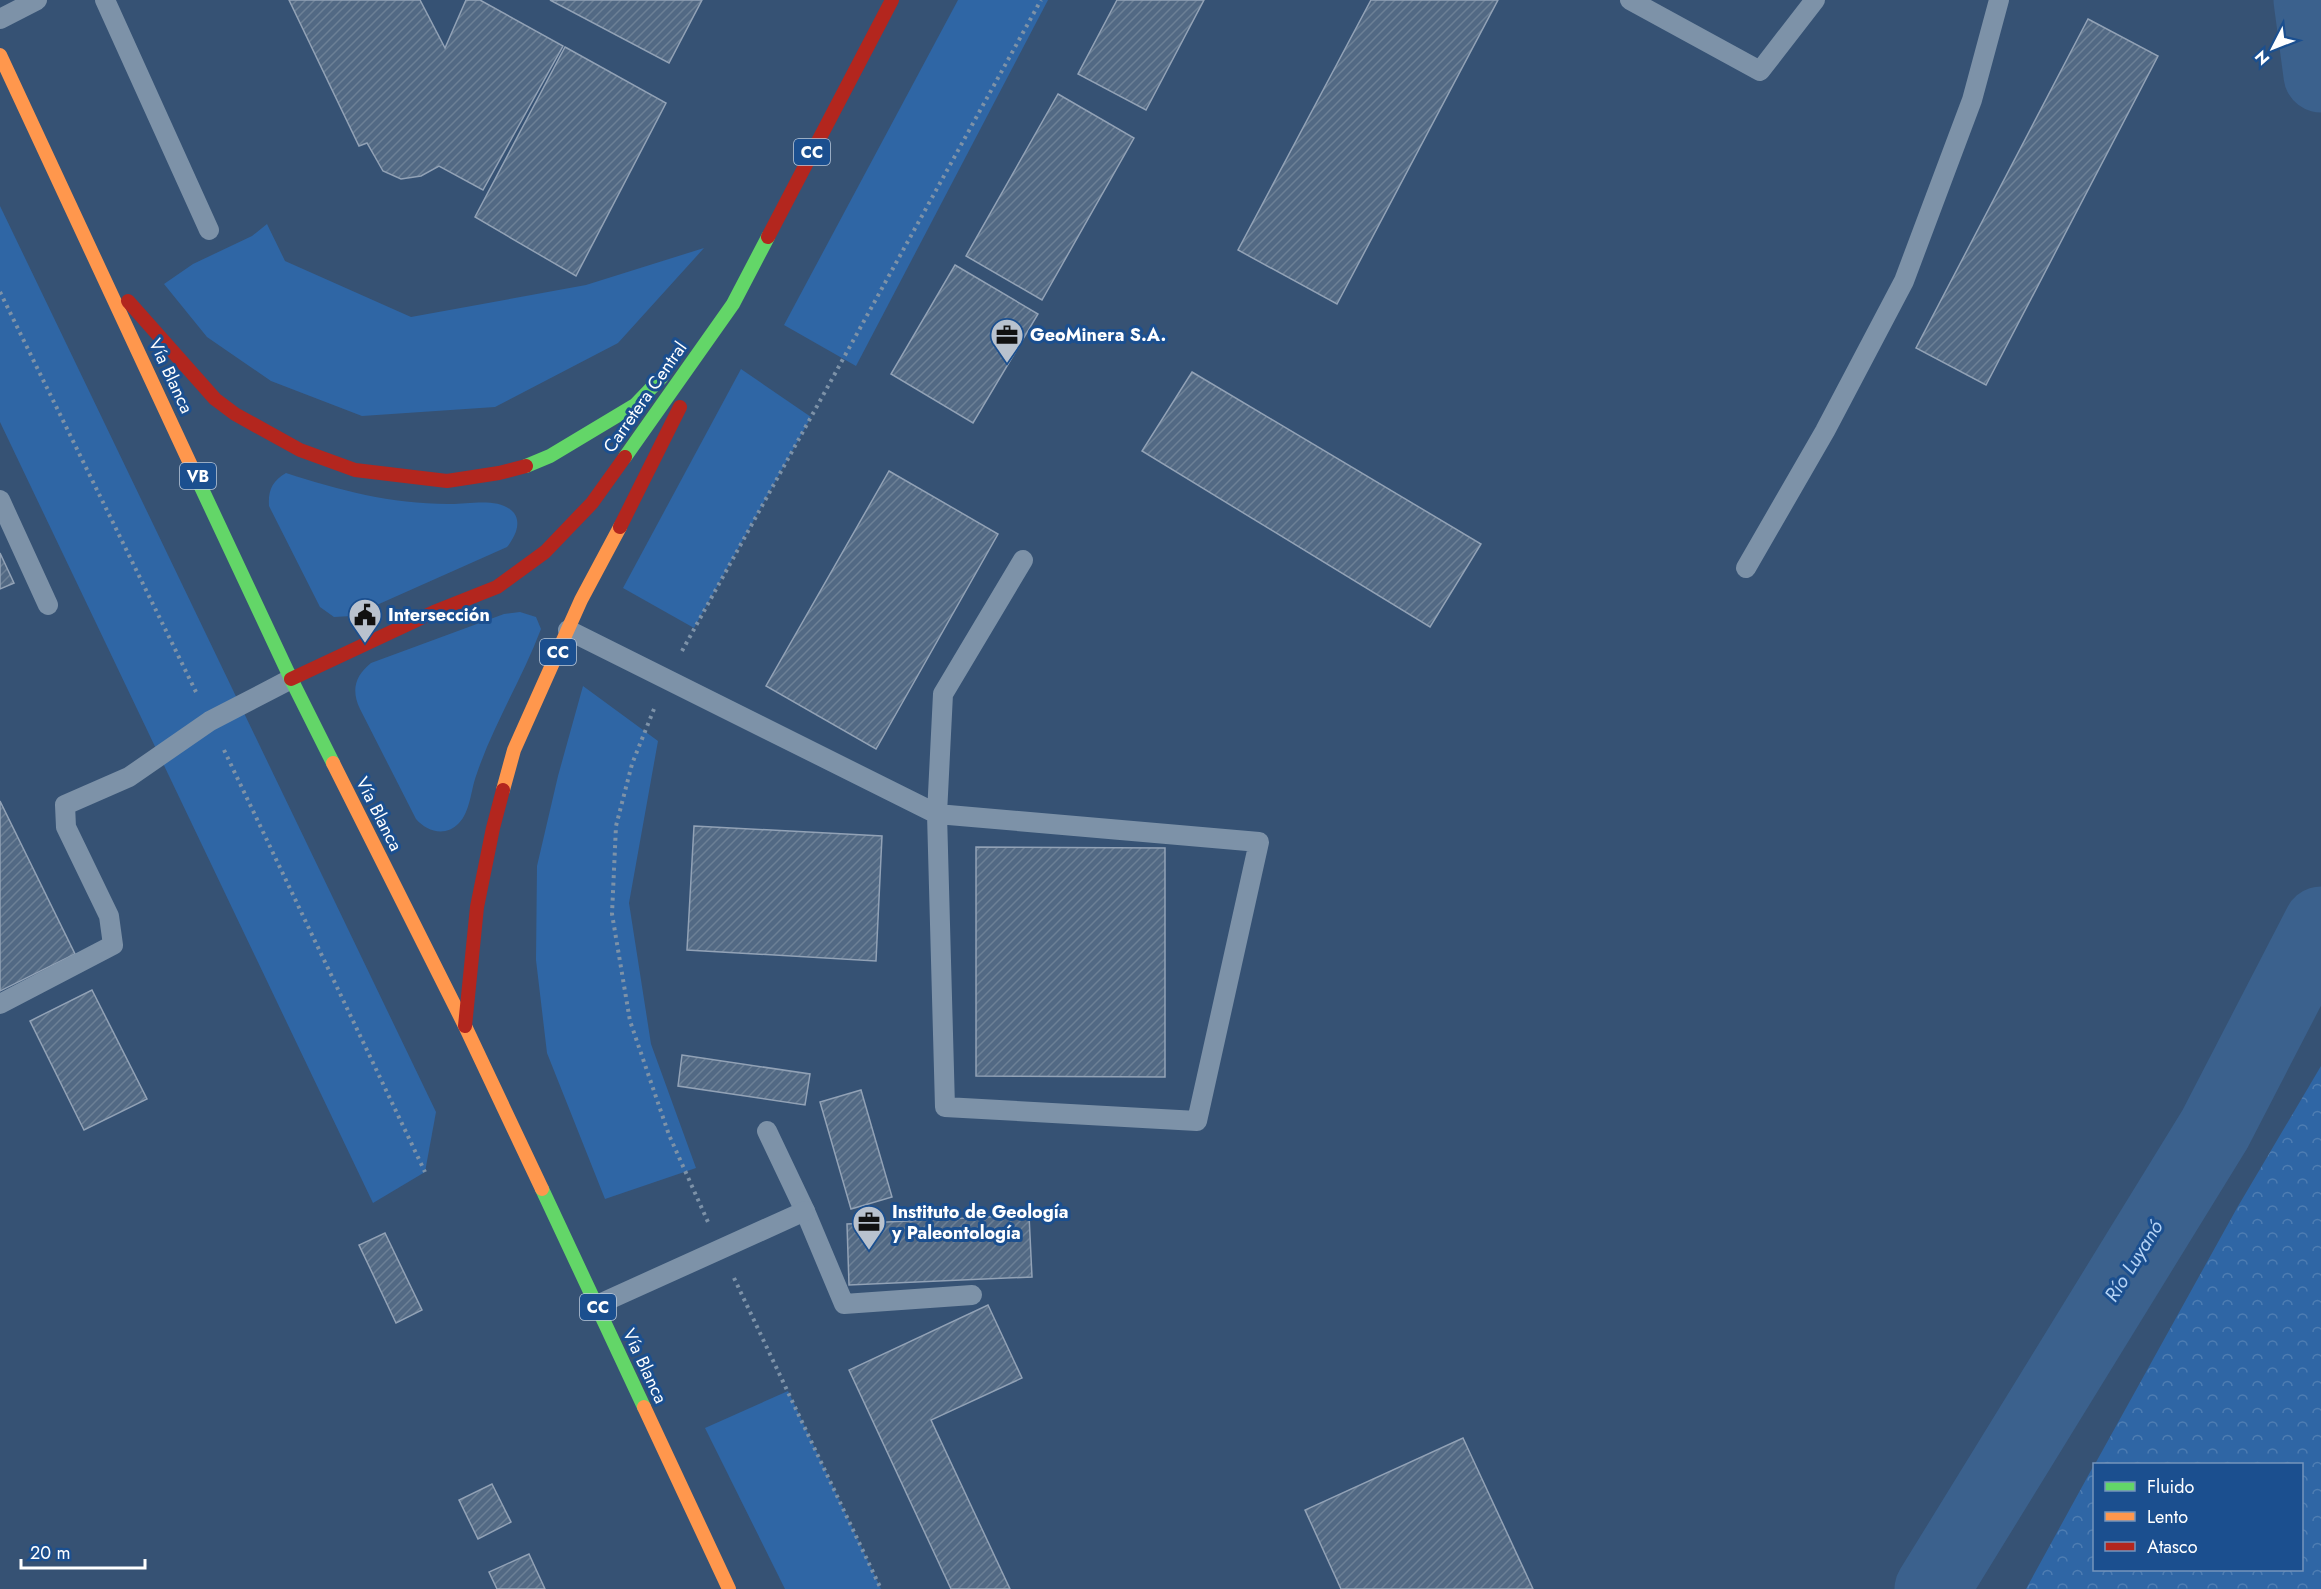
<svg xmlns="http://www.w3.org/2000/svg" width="2321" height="1589" font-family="Jost,sans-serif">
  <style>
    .green { fill: #2f66a5 }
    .forest { fill: url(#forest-crowns) }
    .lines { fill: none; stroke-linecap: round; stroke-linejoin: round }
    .river { stroke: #3b618d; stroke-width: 75 }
    .building { fill: url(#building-hatch); stroke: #92a2b6; stroke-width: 1.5 }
    .path { stroke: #7d92a8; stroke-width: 4; stroke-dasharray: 3 4.5; stroke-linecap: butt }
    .lane { stroke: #7d92a8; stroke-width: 20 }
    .fast { stroke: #63d668; stroke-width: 14 }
    .slow { stroke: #ff974d; stroke-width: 14 }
    .jam { stroke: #b3261e; stroke-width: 14 }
    .labels { text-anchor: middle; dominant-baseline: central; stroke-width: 6; stroke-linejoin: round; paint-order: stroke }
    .shield { fill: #1b4f8f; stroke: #bbcadd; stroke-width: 1.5 }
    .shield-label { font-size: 16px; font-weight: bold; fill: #fff }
    .poi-label { font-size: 18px; font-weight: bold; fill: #fff; stroke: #1b4f8f; text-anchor: start }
    .street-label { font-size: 18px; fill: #fff; stroke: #1b4f8f }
    .water-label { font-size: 20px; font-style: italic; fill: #b5d3f5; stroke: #1b4f8f }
  </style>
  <defs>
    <pattern id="forest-crowns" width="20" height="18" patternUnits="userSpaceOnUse" patternTransform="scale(1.5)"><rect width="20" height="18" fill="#2f66a5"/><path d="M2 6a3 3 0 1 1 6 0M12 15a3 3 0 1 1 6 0" fill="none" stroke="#4e7db2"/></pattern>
    <pattern id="building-hatch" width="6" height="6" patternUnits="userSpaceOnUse" patternTransform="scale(1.5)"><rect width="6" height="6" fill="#526984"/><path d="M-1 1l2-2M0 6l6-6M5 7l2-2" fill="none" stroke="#6c8096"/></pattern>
  </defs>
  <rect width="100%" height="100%" fill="#365274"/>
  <g class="green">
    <polygon points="958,0 1048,0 856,366 784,325"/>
    <polygon points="0,206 436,1112 425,1172 373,1203 0,422"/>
    <polygon points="267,224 285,261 411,317 586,285 704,248 618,343 495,407 362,416 271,381 207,337 164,284 193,264 252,236"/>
    <polygon points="741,369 811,417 694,628 623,588"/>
    <path d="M286,473C339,490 391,504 448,504C466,505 500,496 514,513C522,524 514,538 507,547L352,616L334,617L320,607L269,506C268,491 272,481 286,473Z"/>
    <path d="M520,612L536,617L541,629C522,679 493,725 476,776C471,790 470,812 459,823C446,837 427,832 416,819L360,709C351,690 355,676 371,663L504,614Z"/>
    <polygon points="583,686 658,741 629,903 651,1044 696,1168 605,1199 547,1053 536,960 537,866 558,776"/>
    <polygon points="788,1391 881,1589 785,1589 705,1428"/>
  </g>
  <polygon class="forest" points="2321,1066 2321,1589 2026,1589 2094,1465 2094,1570 2302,1570 2302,1464 2095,1464 2237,1208"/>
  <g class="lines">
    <g class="river">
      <polyline points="2311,0 2321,75"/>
      <polyline points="1932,1589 2215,1129 2321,924"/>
    </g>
  </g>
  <g class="building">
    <polygon points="289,0 420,0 445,48 466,0 480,0 563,46 483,190 439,166 421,176 401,179 383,171 367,143 359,146"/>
    <polygon points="550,0 702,0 669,63"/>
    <polygon points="1117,0 1204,0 1146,110 1078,74"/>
    <polygon points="1371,0 1498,0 1337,304 1238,250"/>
    <polygon points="2088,19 2158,56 1986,385 1916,348"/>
    <polygon points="565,47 666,103 576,276 475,217"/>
    <polygon points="1058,94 1134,138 1042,300 966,256"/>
    <polygon points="955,265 1038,314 973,423 891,374"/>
    <polygon points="1192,372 1481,544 1430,627 1142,451"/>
    <polygon points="889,471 998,534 876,749 766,686"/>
    <polygon points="0,553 14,583 0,589"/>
    <polygon points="0,801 75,954 0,991"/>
    <polygon points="694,826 882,836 876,961 687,950"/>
    <polygon points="976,847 1165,848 1165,1077 976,1076"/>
    <polygon points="92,990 147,1099 84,1130 30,1021"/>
    <polygon points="682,1055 810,1074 805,1105 678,1086"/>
    <polygon points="861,1090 892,1197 851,1209 820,1102"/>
    <polygon points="1029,1215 1032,1277 849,1285 847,1224"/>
    <polygon points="385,1233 422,1310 396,1323 359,1245"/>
    <polygon points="988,1305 1022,1378 931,1420 1010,1589 951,1589 849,1370"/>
    <polygon points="1463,1438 1533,1589 1341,1589 1305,1510"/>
    <polygon points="492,1484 511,1522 478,1539 459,1500"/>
    <polygon points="529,1554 545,1589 497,1589 489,1572"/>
  </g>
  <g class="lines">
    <g class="path">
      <polyline points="0,292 196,692"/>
      <polyline points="682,651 1041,0"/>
      <polyline points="654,709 632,764 616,826 612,914 630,1021 669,1135 708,1222"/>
      <polyline points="224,750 425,1172"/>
      <polyline points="734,1278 881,1589"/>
    </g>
    <g class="lane">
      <polyline points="105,0 209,230"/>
      <polyline points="1630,0 1760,71 1815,0"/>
      <polyline points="0,19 37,0"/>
      <polyline points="0,500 48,605"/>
      <polyline points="1746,568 1825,431 1904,281 1972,100 1999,0"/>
      <polyline points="568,630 937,814 1259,842 1197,1121 945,1107 937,814 943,694 1023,560"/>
      <polyline points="0,1004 113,945 109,916 66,827 65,805 129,777 210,721 291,679"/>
      <polyline points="767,1131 805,1211 844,1304 972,1295"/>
      <polyline points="597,1305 805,1211"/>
    </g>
    <g class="fast">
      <polyline points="625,457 733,304 768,237"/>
      <polyline points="526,466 550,456 635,405 662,377"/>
      <polyline points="194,472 291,679 333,763"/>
      <polyline points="542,1189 644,1407"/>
    </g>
    <g class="slow">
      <polyline points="0,55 194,472"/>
      <polyline points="333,763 465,1026 542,1189"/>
      <polyline points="503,790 514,750 581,600 620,527"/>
      <polyline points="644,1407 729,1589"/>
    </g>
    <g class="jam">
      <polyline points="768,237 892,0"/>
      <polyline points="128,301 215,399 235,414 300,450 355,470 447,481 499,473 526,466"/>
      <polyline points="620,527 680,407"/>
      <polyline points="291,679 434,612 497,587 545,552 592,503 625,457"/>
      <polyline points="465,1026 477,907 493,828 503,790"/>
    </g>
  </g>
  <defs>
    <g id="office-pin" transform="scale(1.725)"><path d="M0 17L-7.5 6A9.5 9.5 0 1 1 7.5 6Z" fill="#b9c2ce" stroke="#1b4f8f"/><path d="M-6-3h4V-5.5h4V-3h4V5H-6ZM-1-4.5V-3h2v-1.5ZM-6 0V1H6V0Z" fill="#111"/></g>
    <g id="civic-pin" transform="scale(1.725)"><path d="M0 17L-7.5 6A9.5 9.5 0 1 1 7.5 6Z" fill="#b9c2ce" stroke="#1b4f8f"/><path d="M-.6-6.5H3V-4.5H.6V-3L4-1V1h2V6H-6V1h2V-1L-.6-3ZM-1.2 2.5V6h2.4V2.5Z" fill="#111"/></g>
  </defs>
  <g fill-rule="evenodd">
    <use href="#office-pin" x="1007" y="335"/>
    <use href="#civic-pin" x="365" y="615"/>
    <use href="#office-pin" x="869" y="1222"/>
  </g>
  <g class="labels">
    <g class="shield">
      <rect x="794" y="139" width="36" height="26" rx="4.5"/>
      <rect x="180" y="463" width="36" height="26" rx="4.5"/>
      <rect x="540" y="639" width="36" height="26" rx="4.5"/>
      <rect x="580" y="1294" width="36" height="26" rx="4.5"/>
    </g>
    <g class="shield-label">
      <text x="812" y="152">CC</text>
      <text x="198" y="476">VB</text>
      <text x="558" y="652">CC</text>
      <text x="598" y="1307">CC</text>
    </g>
    <g class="poi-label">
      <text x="1030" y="335">GeoMinera S.A.</text>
      <text x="388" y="615">Intersección</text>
      <text x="892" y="1212">Instituto de Geología<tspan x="892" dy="21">y Paleontología</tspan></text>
    </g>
    <g class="street-label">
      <text transform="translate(171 376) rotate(65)">Vía Blanca</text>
      <text transform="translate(645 397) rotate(-55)">Carretera Central</text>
      <text transform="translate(379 814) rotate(63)">Vía Blanca</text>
      <text transform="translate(645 1366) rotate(65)">Vía Blanca</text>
    </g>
    <g class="water-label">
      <text transform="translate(2134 1261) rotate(-58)">Río Luyanó</text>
    </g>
  </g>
  <rect x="2093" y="1463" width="210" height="108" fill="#1b4f8f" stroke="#7695bc" stroke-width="1.5"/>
  <rect x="2105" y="1482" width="30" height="9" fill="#63d668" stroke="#7695bc" stroke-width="1.5"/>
  <text x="2147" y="1493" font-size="18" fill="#ffffff">Fluido</text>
  <rect x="2105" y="1512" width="30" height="9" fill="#ff974d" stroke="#7695bc" stroke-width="1.5"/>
  <text x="2147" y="1523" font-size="18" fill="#ffffff">Lento</text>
  <rect x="2105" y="1542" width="30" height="9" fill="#b3261e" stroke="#7695bc" stroke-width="1.5"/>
  <text x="2147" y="1553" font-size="18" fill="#ffffff">Atasco</text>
  <g transform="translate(2273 48) rotate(228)" stroke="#1b4f8f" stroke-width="4.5" paint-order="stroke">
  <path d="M0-4.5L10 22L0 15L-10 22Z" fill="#ffffff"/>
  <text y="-9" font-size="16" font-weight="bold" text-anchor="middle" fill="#ffffff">N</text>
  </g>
  <path d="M21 1559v9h124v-9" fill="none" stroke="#ffffff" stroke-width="3"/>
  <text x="30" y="1559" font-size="18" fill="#ffffff" stroke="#1b4f8f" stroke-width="4.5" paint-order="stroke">20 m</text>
</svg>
